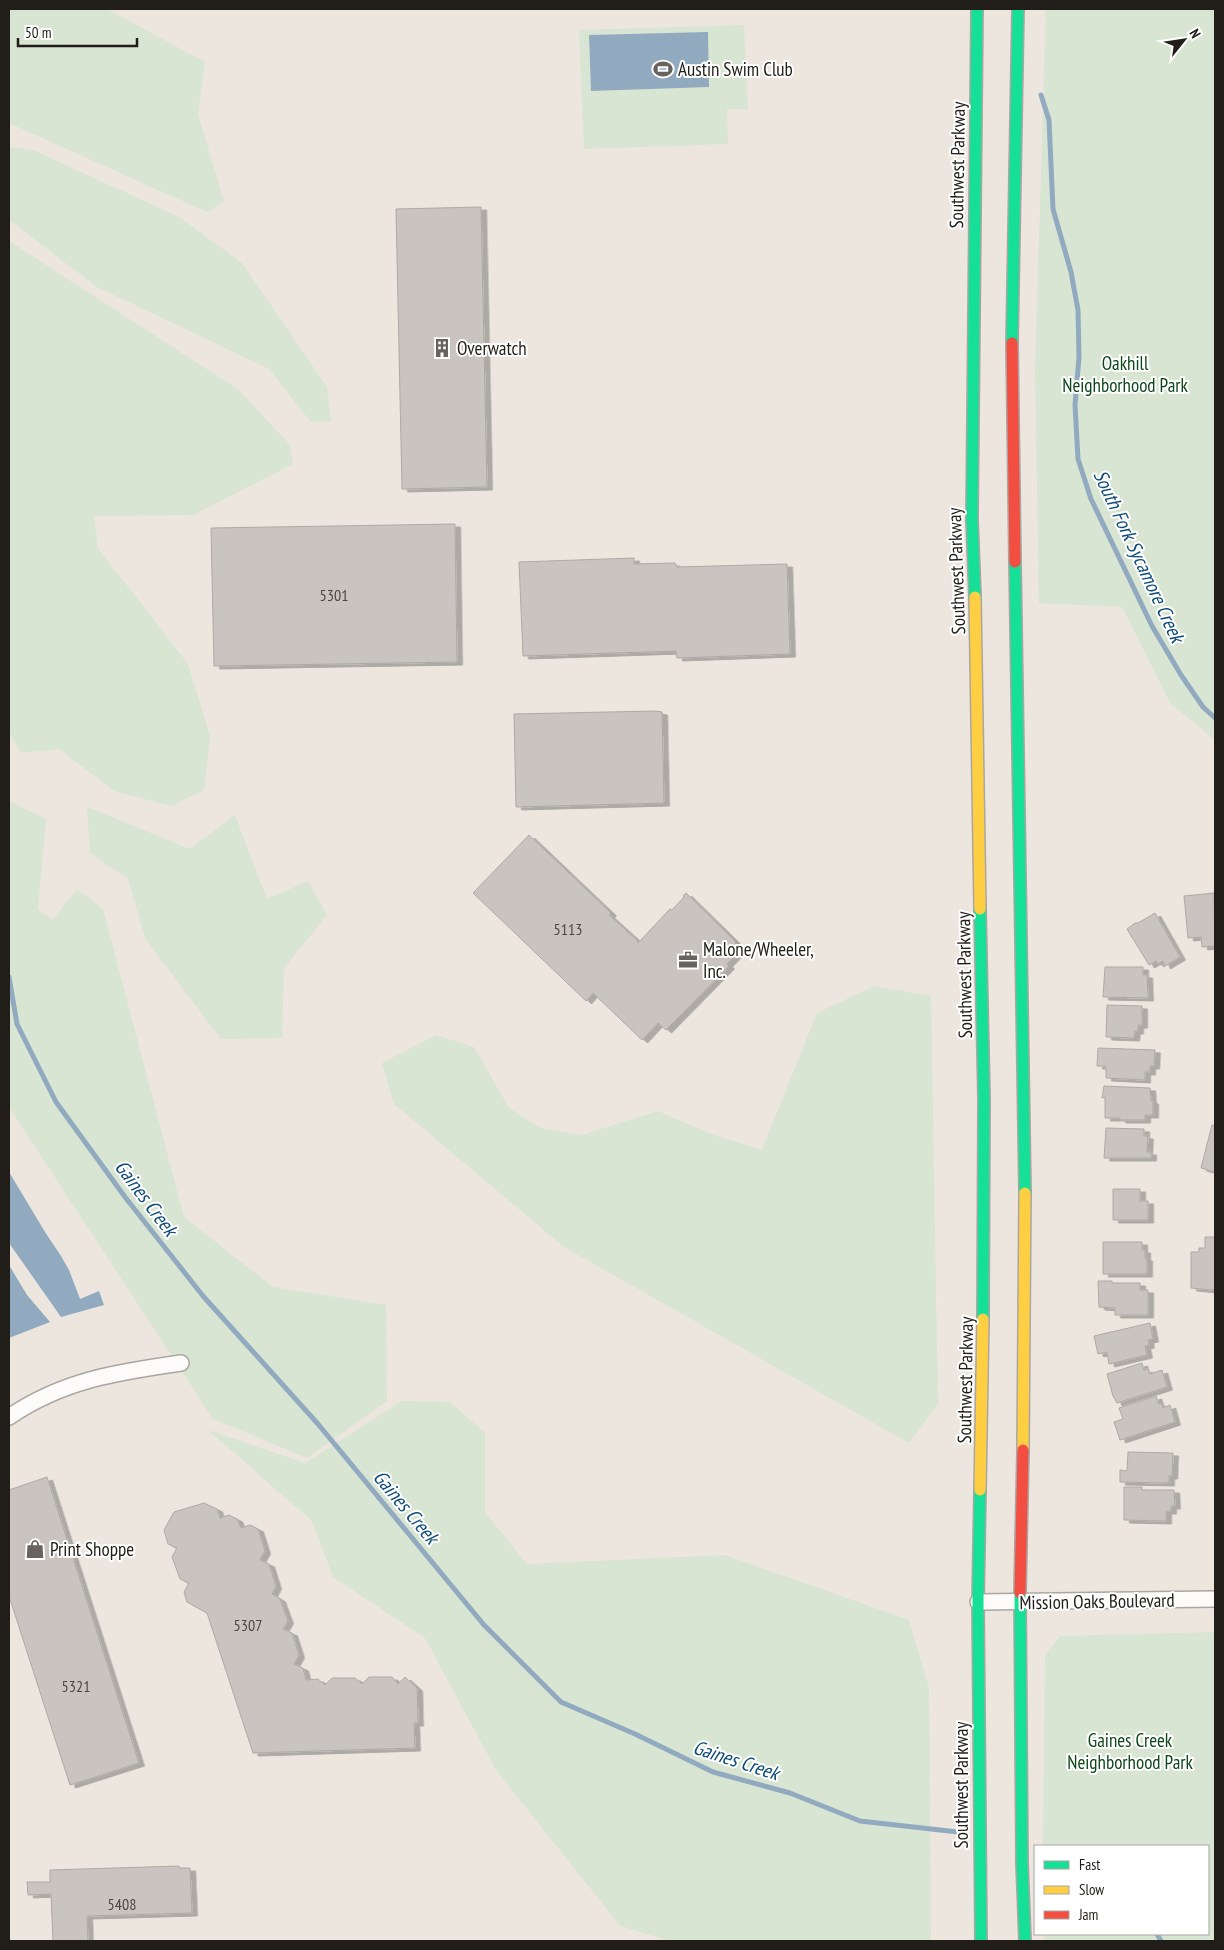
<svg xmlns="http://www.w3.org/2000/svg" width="1224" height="1950" font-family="'PT Sans Narrow',sans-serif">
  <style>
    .green { fill: #d8e5d2 }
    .water { fill: #92aac0 }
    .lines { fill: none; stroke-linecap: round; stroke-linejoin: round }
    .stream { stroke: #92aac0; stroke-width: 5 }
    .building { fill: #cac4c0; stroke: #aea9a4; filter: url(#shadow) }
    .street-casing { stroke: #aba6a1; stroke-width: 18 }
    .fast-casing { stroke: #aba6a1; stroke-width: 14 }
    .slow-casing { stroke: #aba6a1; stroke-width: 14 }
    .jam-casing { stroke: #aba6a1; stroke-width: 14 }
    .street { stroke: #fcfbfa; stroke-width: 15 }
    .fast { stroke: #16e098; stroke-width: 11 }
    .slow { stroke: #ffcf43; stroke-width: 11 }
    .jam { stroke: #f24e42; stroke-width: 11 }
    .labels { text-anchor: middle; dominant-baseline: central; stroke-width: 4; stroke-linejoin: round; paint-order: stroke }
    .number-label { font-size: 16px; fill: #4b4742 }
    .poi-label { font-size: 19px; fill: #211d18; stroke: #fff; text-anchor: start }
    .street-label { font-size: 19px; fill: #211d18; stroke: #fff }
    .park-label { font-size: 19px; fill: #0d4618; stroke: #fff }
    .water-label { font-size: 20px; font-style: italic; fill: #104d79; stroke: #fff }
  </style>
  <defs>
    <filter id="shadow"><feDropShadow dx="5.5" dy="3" stdDeviation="0" flood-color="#0004"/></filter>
  </defs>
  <rect width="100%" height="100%" fill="#ece6df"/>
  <g class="green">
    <polygon points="9,9 107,9 205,62 198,114 224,202 207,212 9,123"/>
    <polygon points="1046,9 1215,9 1215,740 1170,703 1122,607 1039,603 1035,370"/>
    <polygon points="744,25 748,109 727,109 728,144 584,149 579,30"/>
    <polygon points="9,147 33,150 179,217 242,263 327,387 331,422 311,422 269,369 97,287 9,220"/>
    <polygon points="9,241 239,390 290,445 293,464 193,515 94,516 98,548 188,664 210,736 204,790 171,806 114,791 59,749 22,753 9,733"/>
    <polygon points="9,801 46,819 38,909 53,920 77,889 103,909 184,1217 273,1287 386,1305 387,1401 307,1458 213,1419 9,1107"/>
    <polygon points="87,807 190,849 235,815 267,899 308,881 327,915 284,968 282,1038 221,1039 145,938 128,879 90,853"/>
    <polygon points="874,986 931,996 938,1404 909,1443 564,1247 394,1104 382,1063 436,1035 474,1047 509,1108 540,1128 582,1135 658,1111 711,1134 762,1150 817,1013"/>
    <polygon points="402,1401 450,1402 485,1433 485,1512 527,1564 725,1555 909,1620 929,1688 931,1941 670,1941 620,1926 496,1770 425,1638 333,1577 312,1521 208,1430 305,1463"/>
    <polygon points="1215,1632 1215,1941 1044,1941 1044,1934 1208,1934 1208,1846 1043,1846 1045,1655 1060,1636"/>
  </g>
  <g class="water">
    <polygon points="708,32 709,87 591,91 589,35"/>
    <polygon points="9,1172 45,1232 61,1256 69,1270 80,1299 99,1291 104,1305 61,1317 9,1243"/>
    <polygon points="9,1265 27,1295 50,1322 9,1338"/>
  </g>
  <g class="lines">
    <g class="stream">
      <polyline points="1041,95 1049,120 1053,209 1071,272 1078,310 1079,357 1075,405 1078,459 1091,499 1152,626 1181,675 1203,707 1215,718"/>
      <polyline points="9,977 17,1024 56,1102 125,1197 203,1296 318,1424 484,1625 561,1702 635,1734 713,1772 790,1793 860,1821 958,1832"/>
      <polyline points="1157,1934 1161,1941"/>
    </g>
  </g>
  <g class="building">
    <polygon points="481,207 487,487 402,489 396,209"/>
    <polygon points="455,524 457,662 214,666 211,528"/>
    <polygon points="634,558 634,564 675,563 677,567 787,564 790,654 677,658 676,651 523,656 519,562"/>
    <polygon points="655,711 662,712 664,803 516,807 514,714"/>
    <polygon points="529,835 611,913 609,915 638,941 638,943 670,909 672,910 684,897 683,896 686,893 736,942 735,943 741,949 727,964 729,966 666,1030 658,1023 642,1040 593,993 586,1001 473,893"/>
    <polygon points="1214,893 1215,946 1202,947 1201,937 1188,938 1184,896"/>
    <polygon points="1155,913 1180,957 1165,966 1163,961 1158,964 1156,961 1149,965 1127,929 1135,923 1138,923"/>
    <polygon points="1105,967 1143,967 1143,975 1147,975 1148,998 1103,997"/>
    <polygon points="1107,1005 1142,1006 1142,1025 1138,1025 1138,1031 1135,1031 1134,1038 1106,1037"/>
    <polygon points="1098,1048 1155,1050 1154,1066 1150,1066 1150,1072 1145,1072 1145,1080 1106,1078 1106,1066 1097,1066"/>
    <polygon points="1104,1086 1150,1088 1151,1101 1153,1101 1153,1115 1145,1115 1145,1120 1120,1120 1120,1118 1105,1118 1105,1097 1102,1098"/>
    <polygon points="1212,1125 1215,1126 1215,1172 1201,1168"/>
    <polygon points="1106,1128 1144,1129 1144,1136 1148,1136 1147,1152 1151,1152 1151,1158 1104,1158"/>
    <polygon points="1113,1189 1140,1189 1140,1201 1148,1201 1148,1220 1113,1220"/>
    <polygon points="1205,1237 1215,1237 1215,1289 1212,1290 1191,1288 1191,1252 1199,1252 1199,1248 1205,1248"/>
    <polygon points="1103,1242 1142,1242 1142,1250 1145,1250 1145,1258 1147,1258 1147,1274 1103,1274"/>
    <polygon points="1098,1281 1112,1281 1112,1283 1140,1283 1140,1290 1148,1290 1148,1315 1115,1315 1115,1308 1099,1307"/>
    <polygon points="1150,1323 1153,1339 1148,1340 1149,1345 1145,1346 1147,1355 1109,1364 1107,1352 1098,1354 1094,1336"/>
    <polygon points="1142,1363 1144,1370 1148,1369 1150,1374 1162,1370 1167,1387 1117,1403 1113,1396 1107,1374"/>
    <polygon points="1156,1396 1159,1404 1162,1404 1163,1408 1170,1405 1175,1422 1120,1440 1114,1422 1123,1419 1119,1408"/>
    <polygon points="1128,1452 1173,1453 1172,1476 1169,1476 1169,1483 1120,1482 1120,1470 1127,1471"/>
    <polygon points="47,1477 139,1763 70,1785 9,1596 9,1490"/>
    <polygon points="1124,1487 1142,1487 1142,1490 1174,1490 1175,1506 1171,1506 1171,1511 1166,1511 1166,1521 1124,1520"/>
    <polygon points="204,1503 217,1509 220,1518 229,1515 237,1519 241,1528 250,1525 258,1529 265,1551 260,1560 269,1564 276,1586 272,1594 280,1599 288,1621 283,1629 292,1633 299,1655 294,1664 303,1668 306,1680 318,1679 325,1685 332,1678 355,1678 362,1684 369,1677 392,1677 398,1684 405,1677 417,1688 418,1723 414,1723 415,1748 253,1753 207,1613 187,1602 184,1592 189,1583 180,1579 172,1557 177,1548 168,1544 164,1530 174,1512"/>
    <polygon points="179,1866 179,1868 190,1868 192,1913 87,1916 88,1941 41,1941 53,1941 51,1894 28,1895 27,1882 50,1882 50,1870"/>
  </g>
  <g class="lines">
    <g class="street-casing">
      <g id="street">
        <path d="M9,1417C63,1380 118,1372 181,1363"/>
        <polyline points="978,1602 1215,1599"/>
      </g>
    </g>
    <g class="fast-casing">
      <g id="fast">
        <polyline points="1012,343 1018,9"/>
        <polyline points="1015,562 1025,1193"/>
        <polyline points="975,597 972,519 977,9"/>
        <polyline points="980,909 984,1099 983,1319"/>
        <polyline points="980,1490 978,1602 981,1941"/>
        <polyline points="1020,1593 1022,1862 1025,1941"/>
      </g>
    </g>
    <g class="slow-casing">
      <g id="slow">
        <polyline points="975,597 980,909"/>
        <polyline points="1023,1450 1025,1193"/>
        <polyline points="980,1490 983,1319"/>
      </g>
    </g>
    <g class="jam-casing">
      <g id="jam">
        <polyline points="1012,343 1015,562"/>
        <polyline points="1020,1593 1023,1450"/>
      </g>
    </g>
    <use href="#street" class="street"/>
    <use href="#fast" class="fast"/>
    <use href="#slow" class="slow"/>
    <use href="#jam" class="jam"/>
  </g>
  <defs>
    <g id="stadium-bare" transform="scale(1.5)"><path d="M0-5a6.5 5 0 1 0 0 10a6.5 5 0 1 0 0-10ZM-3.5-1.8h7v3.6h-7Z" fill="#68635e" stroke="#fff" stroke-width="2.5" paint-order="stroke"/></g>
    <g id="building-bare" transform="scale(1.5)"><path d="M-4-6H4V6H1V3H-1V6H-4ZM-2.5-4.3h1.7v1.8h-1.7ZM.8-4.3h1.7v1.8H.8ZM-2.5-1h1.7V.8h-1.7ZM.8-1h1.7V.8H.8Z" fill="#68635e" stroke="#fff" stroke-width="2.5" paint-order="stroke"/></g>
    <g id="office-bare" transform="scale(1.5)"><path d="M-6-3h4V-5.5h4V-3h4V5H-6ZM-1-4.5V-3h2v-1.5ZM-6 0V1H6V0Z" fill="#68635e" stroke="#fff" stroke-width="2.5" paint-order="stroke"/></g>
    <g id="shop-bare" transform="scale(1.5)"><path d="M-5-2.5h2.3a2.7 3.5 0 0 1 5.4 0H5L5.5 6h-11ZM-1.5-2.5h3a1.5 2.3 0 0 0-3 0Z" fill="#68635e" stroke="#fff" stroke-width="2.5" paint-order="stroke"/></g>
  </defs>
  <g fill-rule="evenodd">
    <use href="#stadium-bare" x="663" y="69"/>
    <use href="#building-bare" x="442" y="348"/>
    <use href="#office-bare" x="688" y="960"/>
    <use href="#shop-bare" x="35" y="1549"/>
  </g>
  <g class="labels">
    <g class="number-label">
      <text x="334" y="595">5301</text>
      <text x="568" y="929">5113</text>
      <text x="248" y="1625">5307</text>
      <text x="76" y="1686">5321</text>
      <text x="122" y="1904">5408</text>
    </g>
    <g class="poi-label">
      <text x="678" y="69">Austin Swim Club</text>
      <text x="457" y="348">Overwatch</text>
      <text x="703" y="949">Malone/Wheeler,<tspan x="703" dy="22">Inc.</tspan></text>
      <text x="50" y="1549">Print Shoppe</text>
    </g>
    <g class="street-label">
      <text transform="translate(957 165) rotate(-89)">Southwest Parkway</text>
      <text transform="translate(956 571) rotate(-92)">Southwest Parkway</text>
      <text transform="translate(964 975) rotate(-91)">Southwest Parkway</text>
      <text transform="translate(965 1380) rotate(-89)">Southwest Parkway</text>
      <text transform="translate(1097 1601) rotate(-1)">Mission Oaks Boulevard</text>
      <text transform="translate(961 1785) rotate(-90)">Southwest Parkway</text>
    </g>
    <g class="park-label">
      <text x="1125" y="363">Oakhill<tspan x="1125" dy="22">Neighborhood Park</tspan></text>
      <text x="1130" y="1740">Gaines Creek<tspan x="1130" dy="22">Neighborhood Park</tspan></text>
    </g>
    <g class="water-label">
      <text transform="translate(1139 556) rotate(65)">South Fork Sycamore Creek</text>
      <text transform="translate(146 1198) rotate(53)">Gaines Creek</text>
      <text transform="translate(406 1507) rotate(50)">Gaines Creek</text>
      <text transform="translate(736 1760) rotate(18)">Gaines Creek</text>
    </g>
  </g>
  <rect width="1224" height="1950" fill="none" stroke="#211d18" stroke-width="20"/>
  <rect x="1034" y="1845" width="175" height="90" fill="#ffffff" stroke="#a6a5a3"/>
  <rect x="1044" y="1861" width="25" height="8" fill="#16e098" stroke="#a6a5a3"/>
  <text x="1079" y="1870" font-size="15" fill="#211d18">Fast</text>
  <rect x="1044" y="1886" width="25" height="8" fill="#ffcf43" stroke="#a6a5a3"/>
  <text x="1079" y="1895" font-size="15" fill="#211d18">Slow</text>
  <rect x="1044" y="1911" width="25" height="8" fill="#f24e42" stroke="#a6a5a3"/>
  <text x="1079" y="1920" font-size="15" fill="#211d18">Jam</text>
  <g transform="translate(1184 40) rotate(60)" stroke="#ffffff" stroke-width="4" paint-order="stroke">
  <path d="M0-4L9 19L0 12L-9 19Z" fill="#211d18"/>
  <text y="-8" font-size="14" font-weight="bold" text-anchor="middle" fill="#211d18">N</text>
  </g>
  <path d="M18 38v8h119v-8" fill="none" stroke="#211d18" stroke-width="2.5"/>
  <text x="25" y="38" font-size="15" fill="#211d18" stroke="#ffffff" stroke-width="4" paint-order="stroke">50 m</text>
</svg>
